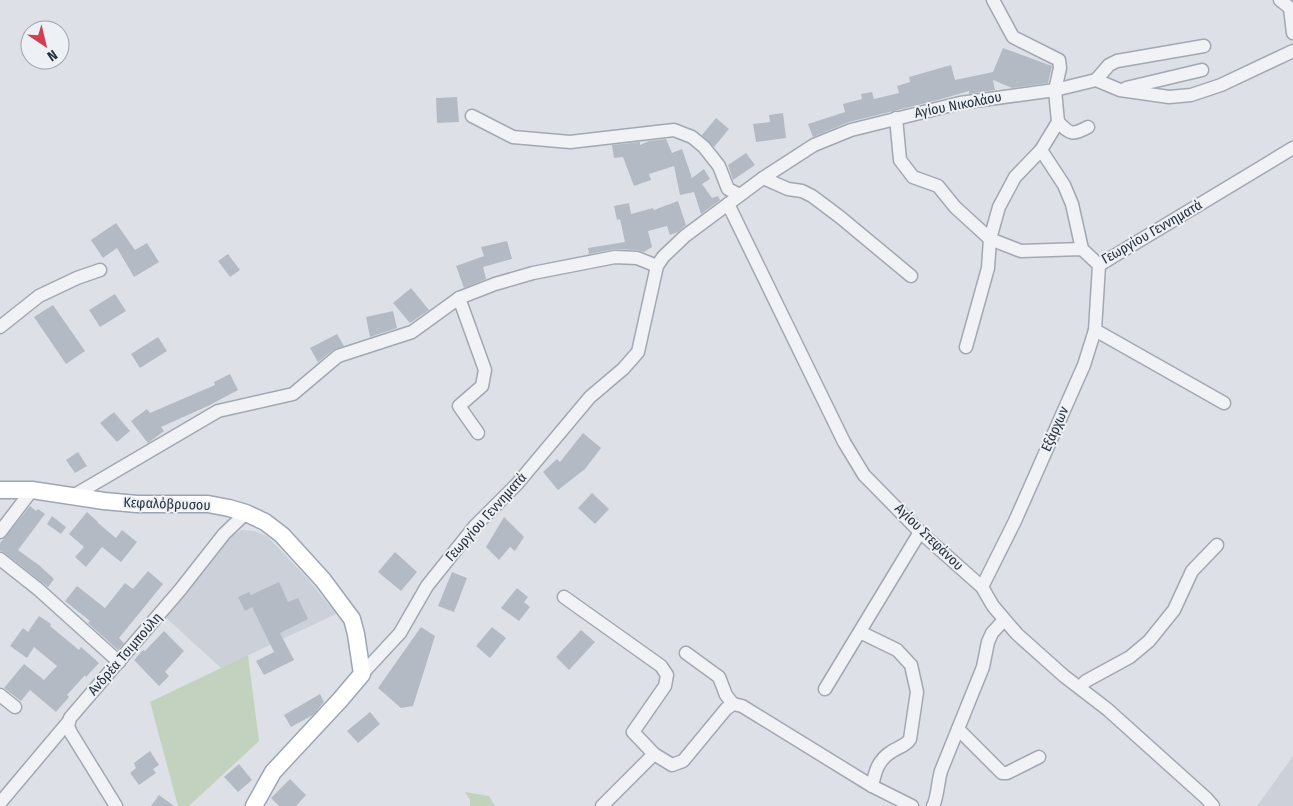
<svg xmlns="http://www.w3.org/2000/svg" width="1293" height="806" font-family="'Fira Sans Condensed',sans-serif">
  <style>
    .built { fill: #cbd0d9 }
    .green { fill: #c3d2be }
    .building { fill: #b4bac4 }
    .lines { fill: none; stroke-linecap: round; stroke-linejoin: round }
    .minor-casing { stroke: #a2a8b1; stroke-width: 15 }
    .major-casing { stroke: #9ca5b3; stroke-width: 19 }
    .minor { stroke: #f0f2f6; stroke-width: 12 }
    .major { stroke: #fff; stroke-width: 16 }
    .labels { text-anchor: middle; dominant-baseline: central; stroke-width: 4; stroke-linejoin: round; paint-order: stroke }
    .street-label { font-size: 14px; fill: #262f3e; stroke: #edf0f5 }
  </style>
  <rect width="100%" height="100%" fill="#dde1e7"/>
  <g class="built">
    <polygon points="242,530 254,531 267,536 308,579 336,614 221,668 164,616 221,546 233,535"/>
    <polygon points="1293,756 1293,806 1257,806 1278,777"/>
  </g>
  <g class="green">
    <polygon points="248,655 259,741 189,806 178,806 150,702"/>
    <polygon points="465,792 489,796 495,806 470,806 470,800"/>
  </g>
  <g class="building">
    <polygon points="1003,48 1052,66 1048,83 1012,88 993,80 995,90 969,94 969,91 938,100 849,122 813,137 808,124 845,112 843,104 862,99 861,94 872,92 874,99 899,93 897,86 910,82 909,77 951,65 955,80 993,72"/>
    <polygon points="457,97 459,122 437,123 436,98"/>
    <polygon points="783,113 786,138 756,142 753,124 770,122 769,115"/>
    <polygon points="716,118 729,129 714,147 702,135"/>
    <polygon points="666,139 672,153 682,149 692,178 704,169 710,179 702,184 712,198 718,196 720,200 701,214 694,192 680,195 674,166 649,174 651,180 634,186 623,157 614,158 612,145 640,142 640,145 649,141"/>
    <polygon points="746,153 755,165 733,180 728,165"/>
    <polygon points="678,201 686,225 678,232 670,235 667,226 648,231 652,247 644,252 637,250 615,249 589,254 588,248 625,242 620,219 617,220 614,206 629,203 631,214 653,208 654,210"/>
    <polygon points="116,223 135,250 147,243 159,262 134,277 117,248 103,258 91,240"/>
    <polygon points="507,241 512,259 483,267 486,279 464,288 456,266 484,256 481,247"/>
    <polygon points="228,254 240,270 230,277 218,261"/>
    <polygon points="411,288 429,310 410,323 393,303"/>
    <polygon points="115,294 126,311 100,327 89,310"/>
    <polygon points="53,305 85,351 66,364 34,317"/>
    <polygon points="393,311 397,328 370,337 366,317"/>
    <polygon points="337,334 344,346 333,350 318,362 310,348"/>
    <polygon points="158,337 167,351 140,368 131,354"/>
    <polygon points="230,374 238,390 208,406 161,427 164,431 148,443 131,421 147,409 150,413 215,385 214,382"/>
    <polygon points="114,412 130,431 117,442 100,423"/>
    <polygon points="583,433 601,448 585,469 558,490 543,472 557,459 560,462"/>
    <polygon points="78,452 87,466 75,473 66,460"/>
    <polygon points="592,493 609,509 595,524 578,508"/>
    <polygon points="30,506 36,511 38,509 45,514 18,550 40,566 54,579 48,587 5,553 0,551 0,543"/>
    <polygon points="87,512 98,522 98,523 116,538 122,530 137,542 121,562 102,547 86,567 75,557 84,547 69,534"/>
    <polygon points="52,516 66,527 61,534 47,524"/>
    <polygon points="504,517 524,537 515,551 510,547 499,560 486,547"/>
    <polygon points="395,552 417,572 401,591 378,572"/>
    <polygon points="148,571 163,584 119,638 124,643 118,650 88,623 90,621 65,601 77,586 105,608 125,583 133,589"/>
    <polygon points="452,572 467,578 454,612 438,606"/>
    <polygon points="279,582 288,602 298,598 308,619 280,633 294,660 264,675 256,661 274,652 252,607 245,611 238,597 249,592 251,595"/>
    <polygon points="517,588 528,597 524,602 530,607 519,621 501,608"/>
    <polygon points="39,616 51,624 50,626 79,650 81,647 99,663 86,677 85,675 67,695 69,697 56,712 30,690 21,701 4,688 24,664 44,680 57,666 34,647 27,658 10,646 23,628 28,632"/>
    <polygon points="421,627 435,636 413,706 401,708 378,688"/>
    <polygon points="492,627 506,638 490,658 476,646"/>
    <polygon points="581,630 595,642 569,670 556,657"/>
    <polygon points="164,631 184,651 165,672 169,676 159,686 134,660 143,650 145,651"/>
    <polygon points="320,694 324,702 313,715 291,727 284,715"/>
    <polygon points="370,712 380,724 358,743 347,731"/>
    <polygon points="150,751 159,765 153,769 156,773 139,785 130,773 136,768 134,763"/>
    <polygon points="239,764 252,780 238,792 224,777"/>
    <polygon points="290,779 306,795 296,806 279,806 271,798"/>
    <polygon points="159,795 174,806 151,806"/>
  </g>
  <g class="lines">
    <g class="minor-casing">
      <g id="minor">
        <polyline points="1280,0 1290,8 1293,33"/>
        <polyline points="1096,80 1109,65 1117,61 1204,46"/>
        <polyline points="1126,88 1202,70"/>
        <polyline points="472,116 513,137 570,142 674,130 692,137 704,147 719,166 728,189 740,195"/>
        <polyline points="896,118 900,160 913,177 938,186 955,207 990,239 1021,251 1082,249 1099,265"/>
        <path d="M1058,122C1071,135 1072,135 1088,127"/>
        <polyline points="1041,150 1064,185 1072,204 1082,249"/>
        <polyline points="763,178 788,189 802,191 812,196 840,217 911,276"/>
        <polyline points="728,204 844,442 864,475 920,532 982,587 993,606 1017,634 1064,676 1107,709 1206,798 1213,806"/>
        <polyline points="1099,265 1293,148"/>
        <polyline points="459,298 485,370 482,386 459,406 478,433"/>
        <polyline points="0,327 39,296 77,278 100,270"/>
        <polyline points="1095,330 1224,403"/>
        <polyline points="966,347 988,268 990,239 999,207 1015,177 1041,150 1058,122 1055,90 1060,68 1059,60 1013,37 993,0"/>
        <polyline points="73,496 218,411 293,394 338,356 412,332 459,298 495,284 533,273 615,257 637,258 657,266"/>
        <polyline points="0,532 32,490"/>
        <polyline points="0,559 38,589 119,662"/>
        <polyline points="982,587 1015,521 1084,365 1095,330 1099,265"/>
        <polyline points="564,597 661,666 667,675 665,686 633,732 654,754 672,765 683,761 726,709 733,704 742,706 872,786 912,806"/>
        <path d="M860,632L897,650L911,665L917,692L910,739C906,746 898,747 891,752C878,760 875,772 872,786"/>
        <polyline points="686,653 719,677 726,695 733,704"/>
        <polyline points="362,674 400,633 427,586 475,526 517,484 590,397 623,369 638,352 657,266 663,257 685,236 763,178 814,145 851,130 960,103 1055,90 1096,80 1120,90 1169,97 1191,95 1221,85 1293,51"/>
        <polyline points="1080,687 1086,681 1130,657 1149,641 1174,610 1192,571 1217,545"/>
        <polyline points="825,689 920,532"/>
        <polyline points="0,695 15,707"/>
        <polyline points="958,729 1002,773 1007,773 1039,757"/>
        <polyline points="0,803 69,721"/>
        <polyline points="116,806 71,733 68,726 70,718 180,590 224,534 246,513"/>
        <polyline points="602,806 654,754"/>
        <path d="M933,806C937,800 938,781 941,771L983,667L988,642L992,633L1004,620"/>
      </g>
    </g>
    <g class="major-casing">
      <polyline id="major" points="0,490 32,490 104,501 137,504 208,504 229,508 246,513 265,522 282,535 323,580 352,619 356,634 362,674 340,700 273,772 254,806"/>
    </g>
    <use href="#minor" class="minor"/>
    <use href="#major" class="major"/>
  </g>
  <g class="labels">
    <g class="street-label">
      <text transform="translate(958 105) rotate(-11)">Αγίου Νικολάου</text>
      <text transform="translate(1152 232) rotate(-30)">Γεωργίου Γεννηματά</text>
      <text transform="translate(1055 429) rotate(-66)">Εξάρχων</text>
      <text transform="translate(167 504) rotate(2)">Κεφαλόβρυσου</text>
      <text transform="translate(486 517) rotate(-48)">Γεωργίου Γεννηματά</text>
      <text transform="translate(929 537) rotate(44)">Αγίου Στεφάνου</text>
      <text transform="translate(125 654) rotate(-49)">Ανδρέα Τσιμπούλη</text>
    </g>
  </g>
  <g transform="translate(45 45) rotate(145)"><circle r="24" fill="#edf0f5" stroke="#9da3ac"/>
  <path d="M0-4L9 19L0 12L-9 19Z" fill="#d13e53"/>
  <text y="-8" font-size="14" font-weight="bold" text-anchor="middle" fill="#262f3e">N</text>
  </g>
</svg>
